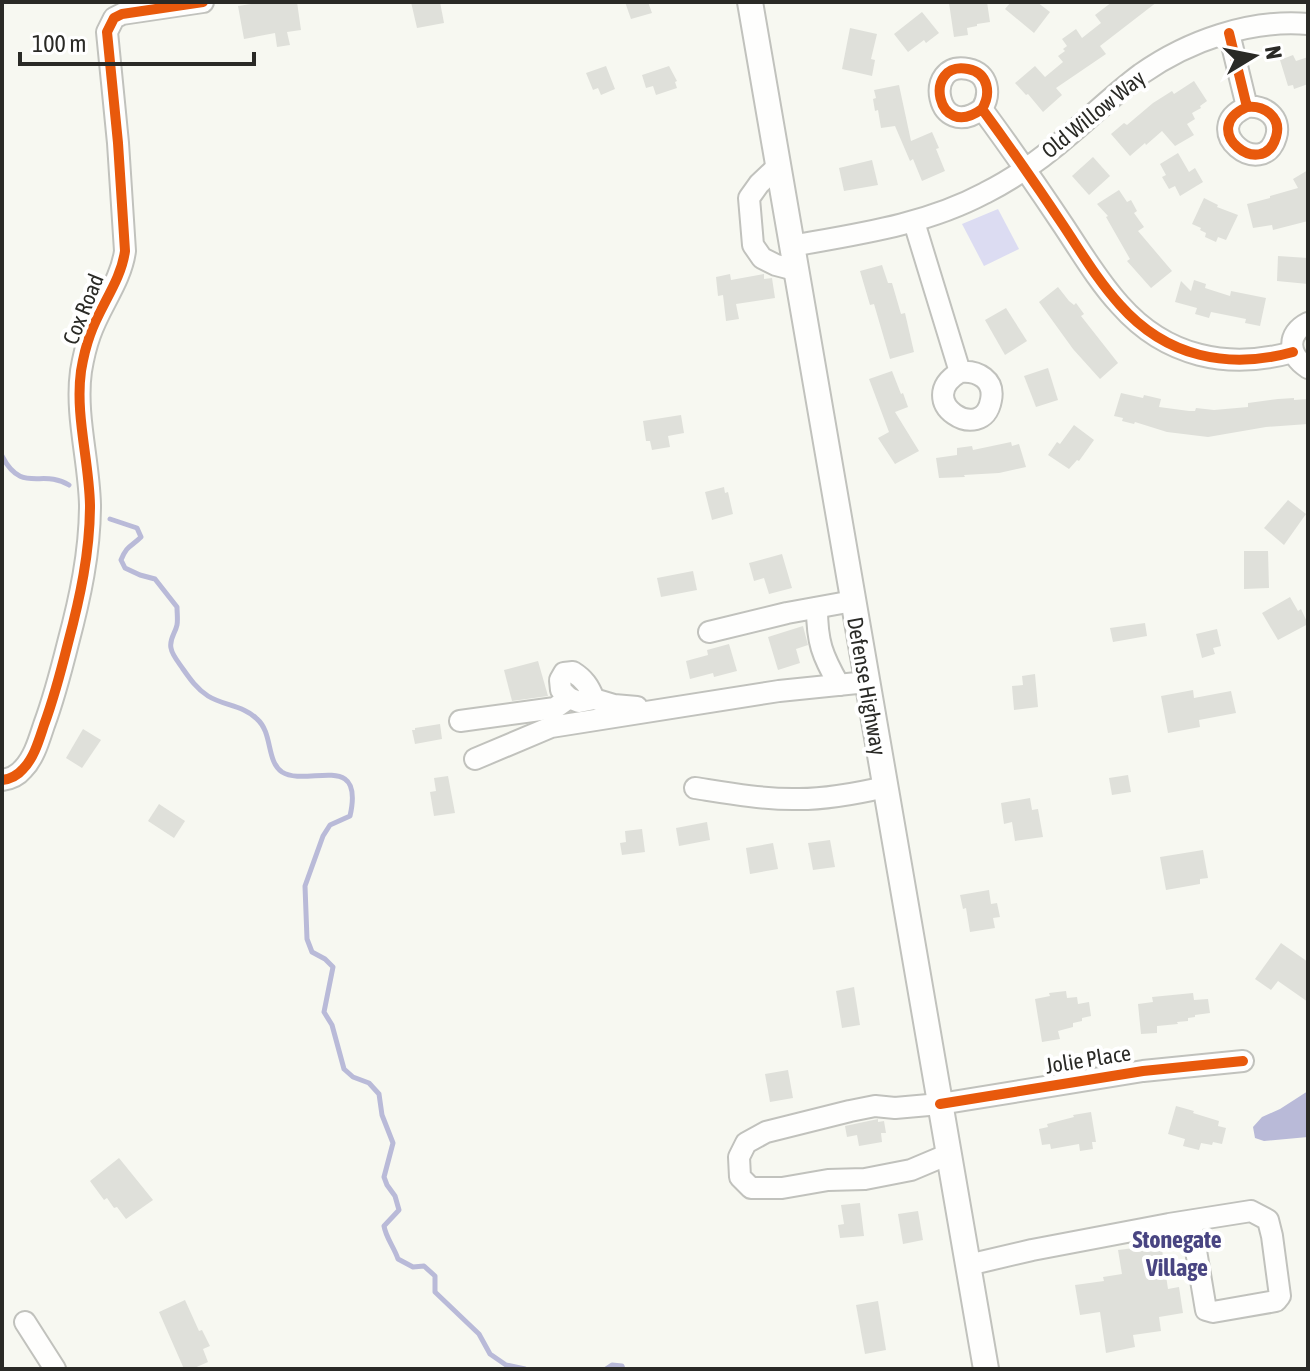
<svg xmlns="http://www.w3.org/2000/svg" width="1310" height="1371" font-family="'Asap Condensed',sans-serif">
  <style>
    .green { fill: #dcdcf2 }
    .water { fill: #b9bad8 }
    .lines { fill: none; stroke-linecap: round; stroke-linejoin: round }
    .stream { stroke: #b9bad8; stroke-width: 5 }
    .building { fill: #dfe0da }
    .minor-casing { stroke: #c1c2bd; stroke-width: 24 }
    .major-casing { stroke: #c1c2bd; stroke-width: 28 }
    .minor { stroke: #fefefd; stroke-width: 20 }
    .major { stroke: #fefefd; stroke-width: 24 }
    .cycleway-casing { stroke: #fff; stroke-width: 15 }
    .cycleway { stroke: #e8590c; stroke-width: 10 }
    .labels { text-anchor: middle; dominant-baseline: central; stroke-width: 8; stroke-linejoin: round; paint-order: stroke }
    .street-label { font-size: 22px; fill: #2a2a26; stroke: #fff }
    .neighbourhood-label { font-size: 24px; font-weight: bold; fill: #494582; stroke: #fff }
  </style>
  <rect width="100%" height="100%" fill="#f7f8f1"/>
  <polygon class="green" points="998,209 1019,249 984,266 962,224"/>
  <polygon class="water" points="1308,1091 1308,1137 1264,1141 1255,1138 1253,1127 1262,1117 1280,1109"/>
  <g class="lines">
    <g class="stream">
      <path d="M2,456C22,495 42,468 69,485"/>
      <path d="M110,519L137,528L141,537C131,547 127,545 121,560L125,568L140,575L155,579L177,607C177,613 178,620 177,625C175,634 169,639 171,648C172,655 179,663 183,669C190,679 197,689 208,696C224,706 243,705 257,719C273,733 266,761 282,772C307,788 365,750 350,816L330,825L323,836L305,886L307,939L312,952L325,959L333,967L324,1012L332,1025L344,1069L353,1077L369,1083L379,1094L382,1115L393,1143L384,1177L387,1185L395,1196L399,1210L384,1226C386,1238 394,1247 398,1259L413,1267L424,1266L435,1276V1292L479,1334L490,1354L506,1365L525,1369"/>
      <polyline points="606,1369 612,1365 622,1366 623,1369"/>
    </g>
  </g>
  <g class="building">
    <polygon points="264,2 297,2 301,30 287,32 290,45 277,47 275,33 244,39 238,6"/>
    <polygon points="411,2 440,2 444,23 417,28"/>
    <polygon points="625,2 648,2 652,13 631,19"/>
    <polygon points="957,2 975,2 975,4 987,2 990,22 977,24 977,26 967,28 968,35 954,37 949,3"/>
    <polygon points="1011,2 1037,2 1050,12 1034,33 1005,9"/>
    <polygon points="1112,2 1157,2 1100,46 1106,54 1056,88 1062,95 1043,112 1028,94 1026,95 1015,83 1035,66 1045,77 1063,62 1058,56 1065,51 1063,49 1067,46 1062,39 1076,29 1082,38 1101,23 1095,15"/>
    <polygon points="922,12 939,33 926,43 924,40 908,52 894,34"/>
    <polygon points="850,28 877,34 871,59 875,60 872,76 842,69"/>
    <polygon points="1293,55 1296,61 1308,57 1308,84 1294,89 1293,85 1288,86 1280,60"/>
    <polygon points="606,66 615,89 601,95 598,88 593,90 586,73"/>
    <polygon points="669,66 677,81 675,82 677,88 656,95 653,86 646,88 642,75"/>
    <polygon points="1194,81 1207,101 1200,106 1201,108 1192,113 1195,119 1187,124 1194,135 1175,146 1162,131 1146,145 1145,143 1130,156 1111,134 1124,123 1127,125 1153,103 1172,91 1174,94"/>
    <polygon points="899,85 911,141 932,132 939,148 936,149 945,171 922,181 913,159 910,161 895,126 881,128 878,110 875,111 873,99 876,98 874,90"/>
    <polygon points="1178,153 1189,172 1195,168 1203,182 1180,196 1175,186 1169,189 1162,177 1166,175 1160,164"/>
    <polygon points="1093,157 1110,176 1089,195 1072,176"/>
    <polygon points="872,160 878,185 844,191 839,168"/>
    <polygon points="1308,170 1308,221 1273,230 1272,225 1253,228 1247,204 1270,198 1270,196 1298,188 1293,179"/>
    <polygon points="1119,190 1127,202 1131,200 1137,211 1134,213 1144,227 1138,231 1172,271 1151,288 1127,261 1130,259 1106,217 1108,216 1097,204"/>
    <polygon points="1204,198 1218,205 1217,207 1238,215 1226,240 1218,237 1216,242 1205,237 1206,233 1200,230 1201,228 1192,224"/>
    <polygon points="1278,256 1308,258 1308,284 1277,281"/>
    <polygon points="882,265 888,283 892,283 901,314 905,313 914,352 890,359 874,304 870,305 860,271"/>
    <polygon points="730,274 731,280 764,274 764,279 772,278 775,298 736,304 739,319 726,321 723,295 718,296 716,277"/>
    <polygon points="1194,280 1206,284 1205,288 1230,296 1231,291 1266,298 1260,326 1245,323 1246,319 1211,312 1209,318 1195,314 1197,308 1175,302 1181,281 1191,291"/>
    <polygon points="1058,287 1069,301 1074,305 1076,303 1084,314 1081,316 1118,363 1100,379 1073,349 1039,302"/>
    <polygon points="1006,308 1027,341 1005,355 985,320"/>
    <polygon points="1048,368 1058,400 1036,407 1024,376"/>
    <polygon points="892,371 901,394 903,393 908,407 895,412 919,451 895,464 878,438 889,432 869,379"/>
    <polygon points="1121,393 1143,398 1144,395 1161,399 1159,407 1189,411 1195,411 1196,408 1214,410 1248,407 1248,403 1278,399 1294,398 1294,400 1308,399 1308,424 1266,427 1208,437 1167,432 1135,422 1134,424 1122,421 1123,418 1114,416"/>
    <polygon points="681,415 684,433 668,436 670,447 652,450 650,441 646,441 643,421"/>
    <polygon points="1074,425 1094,440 1079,461 1077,460 1069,469 1048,455 1057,442 1060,444"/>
    <polygon points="1011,442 1012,446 1019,444 1026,467 999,473 964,475 965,477 939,478 936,458 957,455 957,448 972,446 973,450"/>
    <polygon points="724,487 725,493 728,492 733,514 712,520 705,492"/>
    <polygon points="1288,500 1306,514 1284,545 1264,528"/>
    <polygon points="1244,551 1268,551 1269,588 1244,589"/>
    <polygon points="782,554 792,588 769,594 764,578 754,581 749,563"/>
    <polygon points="693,571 697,590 661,597 657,578"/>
    <polygon points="1290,597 1298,611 1301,609 1308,624 1278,640 1262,613"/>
    <polygon points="1145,623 1147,636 1113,642 1110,628"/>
    <polygon points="803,626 808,645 796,649 800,663 778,670 768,637"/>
    <polygon points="1217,629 1221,646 1213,648 1215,654 1202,658 1196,634"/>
    <polygon points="729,644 737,671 714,677 713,673 690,679 686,661 708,655 707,650"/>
    <polygon points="538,661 548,696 512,701 504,670"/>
    <polygon points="1035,674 1038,707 1014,710 1012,686 1023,685 1022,676"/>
    <polygon points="1193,690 1194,698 1231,691 1236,713 1199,720 1200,727 1168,733 1161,696"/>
    <polygon points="440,724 442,739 415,744 412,730 415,730 415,728"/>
    <polygon points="83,729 101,740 82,768 66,758"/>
    <polygon points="1128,775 1131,792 1112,795 1109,778"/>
    <polygon points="448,776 455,813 434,816 430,792 436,791 434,778"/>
    <polygon points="1030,798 1032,810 1038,809 1043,837 1015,841 1012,822 1004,824 1001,803"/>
    <polygon points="159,804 185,821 174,838 148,821"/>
    <polygon points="707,822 710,840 679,846 676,828"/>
    <polygon points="642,829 645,852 622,855 620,843 626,842 625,831"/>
    <polygon points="830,840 835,867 813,870 808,843"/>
    <polygon points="773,843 778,869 750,874 746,848"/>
    <polygon points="1203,850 1208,878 1200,879 1200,884 1166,890 1160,857"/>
    <polygon points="989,890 991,904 997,903 1000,917 993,918 995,928 970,932 966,908 963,909 960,895"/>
    <polygon points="1281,943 1308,962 1308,1002 1278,981 1271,990 1255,979"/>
    <polygon points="854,987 860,1025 842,1028 836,991"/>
    <polygon points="1066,991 1067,998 1077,997 1078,1004 1089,1002 1091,1016 1082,1018 1082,1021 1073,1023 1073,1027 1058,1031 1060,1039 1042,1042 1035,999 1050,996 1049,993"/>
    <polygon points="1193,993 1194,1000 1208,999 1210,1013 1195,1015 1195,1017 1188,1018 1188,1021 1177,1022 1178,1024 1157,1026 1157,1033 1141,1034 1138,1004 1153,1002 1152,997"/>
    <polygon points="788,1070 793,1098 770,1102 765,1074"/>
    <polygon points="1176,1106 1194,1111 1193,1113 1219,1121 1218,1126 1226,1128 1222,1144 1213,1142 1212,1145 1201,1143 1199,1150 1183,1146 1185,1139 1168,1134"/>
    <polygon points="1091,1112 1096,1142 1092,1142 1093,1149 1080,1151 1079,1144 1051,1149 1050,1144 1042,1145 1039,1129 1048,1127 1047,1124 1074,1117 1073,1115"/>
    <polygon points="878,1119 878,1122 884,1121 886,1133 881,1133 882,1142 859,1146 857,1135 847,1137 845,1126"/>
    <polygon points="119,1158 153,1200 126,1219 117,1207 114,1208 107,1198 104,1200 90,1181"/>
    <polygon points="860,1203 864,1236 840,1238 838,1225 844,1224 841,1205"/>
    <polygon points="918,1211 923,1240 903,1244 898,1214"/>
    <polygon points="1158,1239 1158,1243 1161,1243 1168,1289 1179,1287 1183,1313 1159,1317 1161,1331 1133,1335 1135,1347 1106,1353 1100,1312 1080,1315 1075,1285 1104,1281 1103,1277 1122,1274 1118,1250 1134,1248 1133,1244"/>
    <polygon points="185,1300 199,1331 202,1330 210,1346 203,1349 208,1362 192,1369 184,1369 159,1312"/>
    <polygon points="878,1301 886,1350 865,1354 856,1305"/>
  </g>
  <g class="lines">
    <g class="minor-casing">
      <g id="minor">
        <path d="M1229,33L1247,107C1196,129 1263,182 1276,137C1282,117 1264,105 1247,107"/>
        <path d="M982,109C936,143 922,60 968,69C989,73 991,94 982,109C1010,147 1037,186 1063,225C1081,252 1098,281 1120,305C1166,357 1228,370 1293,352"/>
        <polyline points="778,166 759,184 749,198 753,245 762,258 776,265 795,270"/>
        <path d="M914,222L960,372C911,401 983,446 991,400C995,380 978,370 960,372"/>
        <path d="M791,246C858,234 925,225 985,193C1017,177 1049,153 1075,130C1097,111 1118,91 1141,74C1188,41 1250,19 1308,24"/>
        <path d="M1308,323C1286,334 1288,355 1308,368"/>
        <path d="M817,608C817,642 822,655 839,685"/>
        <polyline points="709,632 787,613 853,601"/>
        <path d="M594,699C589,686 584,679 573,672L564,673L560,680L561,690L569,698L579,702L594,699L614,705L637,707"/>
        <polyline points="460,721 555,708 569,698"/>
        <polyline points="475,759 551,727 779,691 867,682"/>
        <path d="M2,780C10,779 18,775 23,769C34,758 39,740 44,725C54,698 61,671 68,643C80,598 90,552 90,505C89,460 75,415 81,371C83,359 86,346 90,335C100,306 121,281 125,251L118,143L107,32L114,18L122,14L203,2"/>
        <path d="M695,788C727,793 760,799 793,799C824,800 855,794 885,787"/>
        <polyline points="949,1154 911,1170 865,1179 828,1180 782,1188 751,1188 740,1177 739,1157 746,1143 766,1132 850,1111 875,1106 895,1108 940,1104 1143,1071 1243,1061"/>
        <polyline points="968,1265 1032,1250 1169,1224 1251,1211 1268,1220 1272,1236 1280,1296 1276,1301 1213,1312 1206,1310 1191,1221"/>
        <polyline points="25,1322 55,1369"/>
      </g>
    </g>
    <g class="major-casing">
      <polyline id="major" points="750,2 986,1369"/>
    </g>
    <use href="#minor" class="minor"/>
    <use href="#major" class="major"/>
    <g class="cycleway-casing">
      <g id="cycleway">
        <path d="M1229,33L1247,107C1196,129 1263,182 1276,137C1282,117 1264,105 1247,107"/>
        <path d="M982,109C936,143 922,60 968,69C989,73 991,94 982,109C1010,147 1037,186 1063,225C1081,252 1098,281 1120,305C1166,357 1228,370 1293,352"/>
        <path d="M2,780C10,779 18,775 23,769C34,758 39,740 44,725C54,698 61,671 68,643C80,598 90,552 90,505C89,460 75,415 81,371C83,359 86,346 90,335C100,306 121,281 125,251L118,143L107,32L114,18L122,14L203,2"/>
        <polyline points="940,1104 1143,1071 1243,1061"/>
      </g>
    </g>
    <use href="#cycleway" class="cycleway"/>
  </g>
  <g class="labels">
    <g class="street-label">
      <text transform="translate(1093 114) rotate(-39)">Old Willow Way</text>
      <text transform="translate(83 309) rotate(-68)">Cox Road</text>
      <text transform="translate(867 686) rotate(80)">Defense Highway</text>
      <text transform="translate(1088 1059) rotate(-9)">Jolie Place</text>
    </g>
    <g class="neighbourhood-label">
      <text x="1177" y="1239">Stonegate<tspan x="1177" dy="28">Village</tspan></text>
    </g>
  </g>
  <rect width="1310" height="1371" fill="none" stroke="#2a2a26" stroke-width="8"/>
  <g transform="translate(1254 56) rotate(80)" stroke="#ffffff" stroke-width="6" paint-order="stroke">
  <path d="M0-6L14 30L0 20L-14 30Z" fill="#2a2a26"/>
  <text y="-12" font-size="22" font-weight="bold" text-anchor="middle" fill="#2a2a26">N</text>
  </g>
  <path d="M20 52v12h234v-12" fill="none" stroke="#2a2a26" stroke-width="4"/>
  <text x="32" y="52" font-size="24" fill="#2a2a26" stroke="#ffffff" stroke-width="6" paint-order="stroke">100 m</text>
</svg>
